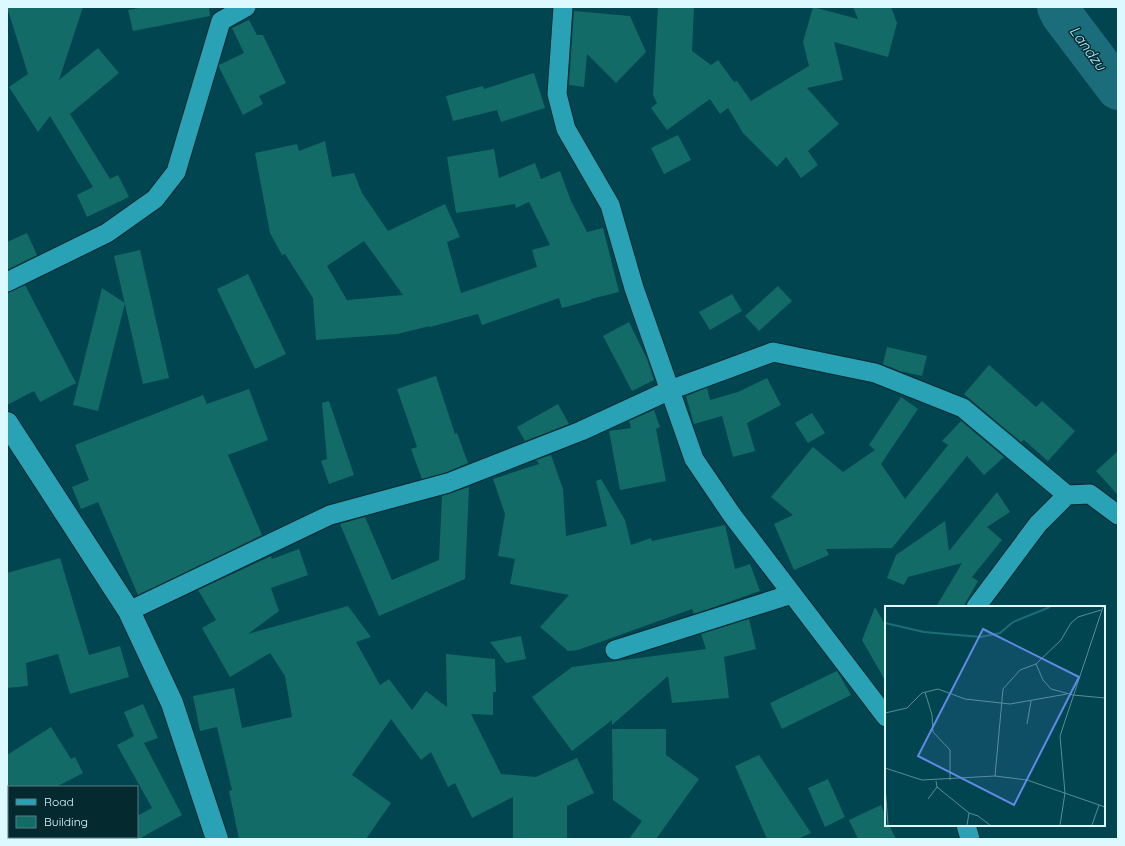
<svg xmlns="http://www.w3.org/2000/svg" width="1125" height="846" font-family="Quicksand,sans-serif">
  <style>
    .lines { fill: none; stroke-linecap: round; stroke-linejoin: round }
    .river { stroke: #1c6d7b; stroke-width: 42 }
    .building { fill: #136b68; fill-rule: evenodd }
    .minor-casing { stroke: #04292f; stroke-width: 21 }
    .tertiary-casing { stroke: #04292f; stroke-width: 24 }
    .minor { stroke: #29a2b6; stroke-width: 19 }
    .tertiary { stroke: #29a2b6; stroke-width: 22 }
    .labels { text-anchor: middle; dominant-baseline: central; stroke-width: 3; stroke-linejoin: round; paint-order: stroke }
    .water-label { font-size: 15px; font-style: italic; fill: #ade9f5; stroke: #04292f }
    .inset-river { fill: none; stroke: #1c6d7b; stroke-width: 2 }
    .inset-road { fill: none; stroke: #588d95; stroke-width: 1 }
    .view { fill: #608ae6; fill-opacity: 0.15; stroke: #608ae6; stroke-width: 2 }
    .inset-edge { fill: none; stroke: #dbf9ff; stroke-width: 2 }
  </style>
  <rect width="100%" height="100%" fill="#00454f"/>
  <g class="lines">
    <polyline class="river" points="1058,7 1062,15 1118,89"/>
  </g>
  <g class="building">
    <polygon points="7,7 83,7 59,80 98,48 119,73 70,114 110,179 118,175 129,197 87,217 77,195 93,187 50,116 38,132 9,87 28,74"/>
    <polygon points="144,7 209,7 210,16 133,31 128,10"/>
    <polygon points="658,7 694,7 692,51 711,65 718,60 734,82 737,81 751,101 809,66 803,42 813,7 858,19 853,7 891,7 897,23 888,57 834,42 843,80 807,88 839,124 808,151 818,165 801,178 786,157 777,167 743,133 728,108 720,114 710,99 667,130 651,108 657,103 653,95"/>
    <polygon points="574,11 630,16 646,52 616,83 587,54 584,87 569,85"/>
    <polygon points="249,20 257,35 263,35 286,83 259,96 263,104 243,115 219,67 219,65 244,53 232,28"/>
    <polygon points="534,73 545,108 501,122 497,110 453,121 446,96 483,86 484,89"/>
    <polygon points="678,135 691,160 664,174 651,148"/>
    <path d="M325,141L332,177L354,173L362,193L388,231L445,204L460,237L447,242L461,293L537,267L532,250L550,245L529,202L516,208L515,204L456,213L447,157L494,149L499,178L535,163L541,179L560,171L571,201L587,232L603,228L619,292L591,299V300L562,308L559,298L482,325L478,314L430,327V326L397,334L316,340L313,298L285,254L282,255L270,233L255,153L297,144L299,151ZM364,241L403,295L347,300L327,266Z"/>
    <polygon points="27,233 37,255 7,270 7,242"/>
    <polygon points="140,250 169,378 143,384 114,256"/>
    <polygon points="248,274 286,354 255,369 217,289"/>
    <polygon points="25,285 76,383 40,402 34,391 7,405 7,293"/>
    <polygon points="778,286 792,301 759,331 745,316"/>
    <polygon points="102,288 125,303 98,411 73,405"/>
    <polygon points="732,294 742,311 710,330 699,312"/>
    <polygon points="629,322 647,359 654,380 632,391 603,336"/>
    <polygon points="887,347 927,356 922,376 900,371 883,364"/>
    <polygon points="989,365 1036,407 1042,401 1075,431 1048,461 1024,440 1021,442 964,394"/>
    <polygon points="436,376 455,434 457,433 468,463 445,473 422,479 411,449 417,447 397,389"/>
    <polygon points="767,378 781,405 747,423 755,451 733,457 722,416 694,424 686,396 707,388 710,400 738,392"/>
    <polygon points="249,389 268,440 228,455 262,535 138,595 98,502 81,509 72,487 89,480 75,445 203,395 207,404"/>
    <polygon points="901,397 918,409 881,464 905,499 948,445 942,441 961,421 1004,457 984,475 967,456 892,548 826,549 829,555 794,570 774,524 793,515 771,497 813,447 843,472 875,450 869,445"/>
    <polygon points="329,401 354,475 329,484 321,461 327,459 322,403"/>
    <polygon points="558,404 569,424 525,441 517,427"/>
    <polygon points="654,410 660,427 656,429 666,481 620,490 609,431 631,428 629,421"/>
    <polygon points="812,413 825,433 808,443 795,423"/>
    <polygon points="1118,451 1118,495 1096,471"/>
    <polygon points="551,455 563,489 566,536 607,526 596,481 601,479 625,520 631,545 651,538 652,541 725,525 735,569 750,564 760,591 694,614 692,609 578,650 568,651 540,627 569,595 510,584 515,559 498,556 505,514 493,479 539,464 536,460"/>
    <polygon points="469,487 465,579 379,616 340,524 365,517 392,580 439,560 442,496"/>
    <polygon points="997,492 1010,512 987,527 1002,540 972,577 978,581 963,607 936,607 962,563 908,577 904,585 887,578 896,555 945,521 949,551"/>
    <polygon points="299,549 308,575 271,588 279,611 248,634 348,606 371,637 356,642 380,685 389,679 412,710 426,691 447,707 446,654 495,659 496,692 493,692 493,715 471,714 501,774 536,777 577,758 594,793 567,806 567,839 513,839 513,797 472,818 455,783 448,787 431,752 421,760 391,719 352,775 391,803 366,839 239,839 229,791 232,790 217,727 200,731 193,696 234,688 242,728 292,717 285,676 270,653 230,677 202,628 216,620 198,590 271,556 272,559"/>
    <polygon points="60,558 89,655 120,646 129,677 70,694 58,654 26,663 28,686 7,688 7,573"/>
    <polygon points="875,607 886,626 886,682 862,640"/>
    <polygon points="749,619 756,649 724,657 729,698 672,703 668,676 612,725 612,720 572,751 532,697 572,667 706,649 701,634"/>
    <polygon points="521,636 526,659 506,663 490,642"/>
    <polygon points="837,671 851,695 782,729 770,703"/>
    <polygon points="143,704 158,738 144,743 182,815 139,839 137,839 137,816 152,808 117,745 134,736 124,712"/>
    <polygon points="51,727 71,759 75,757 83,773 56,787 7,787 7,755"/>
    <polygon points="612,729 666,729 666,755 699,779 656,839 629,839 642,821 613,800"/>
    <polygon points="759,755 811,833 798,839 767,839 735,766"/>
    <polygon points="828,779 845,817 825,827 808,788"/>
    <polygon points="881,805 886,817 886,825 889,825 896,839 858,839 849,820"/>
  </g>
  <g class="lines">
    <g class="minor-casing">
      <g id="minor">
        <polyline points="563,7 557,94 566,129 610,205 634,288 694,459 732,515 886,717"/>
        <polyline points="7,282 107,233 155,199 176,172 221,21 246,7"/>
        <polyline points="976,607 1038,524 1067,495 1090,494 1118,515"/>
        <polyline points="129,611 330,515 448,483 581,431 670,390 773,352 875,373 963,408 1067,495"/>
        <polyline points="615,650 792,594"/>
        <polyline points="966,825 970,839"/>
      </g>
    </g>
    <g class="tertiary-casing">
      <polyline id="tertiary" points="7,423 129,611 172,703 217,839"/>
    </g>
    <use href="#minor" class="minor"/>
    <use href="#tertiary" class="tertiary"/>
  </g>
  <g class="labels">
    <g class="water-label">
      <text transform="translate(1088 48) rotate(54)">Landzu</text>
    </g>
  </g>
  <g transform="translate(885 606)">
    <rect width="220" height="220" fill="#00454f"/>
    <path class="inset-river" d="M0,17L39,26L96,31L115,27L128,16L165,1"/>
    <path class="inset-road" d="M216,4L193,11L186,17L176,34L151,58L158,74L166,83L188,89L220,92M40,86L47,109L48,126L65,144V174M0,107L22,102L37,87L53,83L80,93L125,98L182,88M142,118L146,95M0,162L37,174L110,170L142,174L220,201M110,170L118,83L135,64L151,58M0,180L3,219M52,181L84,207L93,210L105,219M43,193L52,181L51,175M82,219L84,207M175,219L180,187L175,130L218,1M207,219L214,199"/>
    <path class="view" d="M98,23L194,71L129,199L33,150Z"/>
    <rect width="220" height="220" class="inset-edge"/>
  </g>
  <rect width="1125" height="846" fill="none" stroke="#dbf9ff" stroke-width="16"/>
  <rect x="8" y="786" width="130" height="52" fill="#04292f" stroke="#5a7c82"/>
  <rect x="16" y="799" width="20" height="6" fill="#29a2b6" stroke="#5a7c82"/>
  <text x="44" y="806" font-size="12" fill="#dbf9ff">Road</text>
  <rect x="16" y="816" width="20" height="12" fill="#136b68" stroke="#5a7c82"/>
  <text x="44" y="826" font-size="12" fill="#dbf9ff">Building</text>
</svg>
